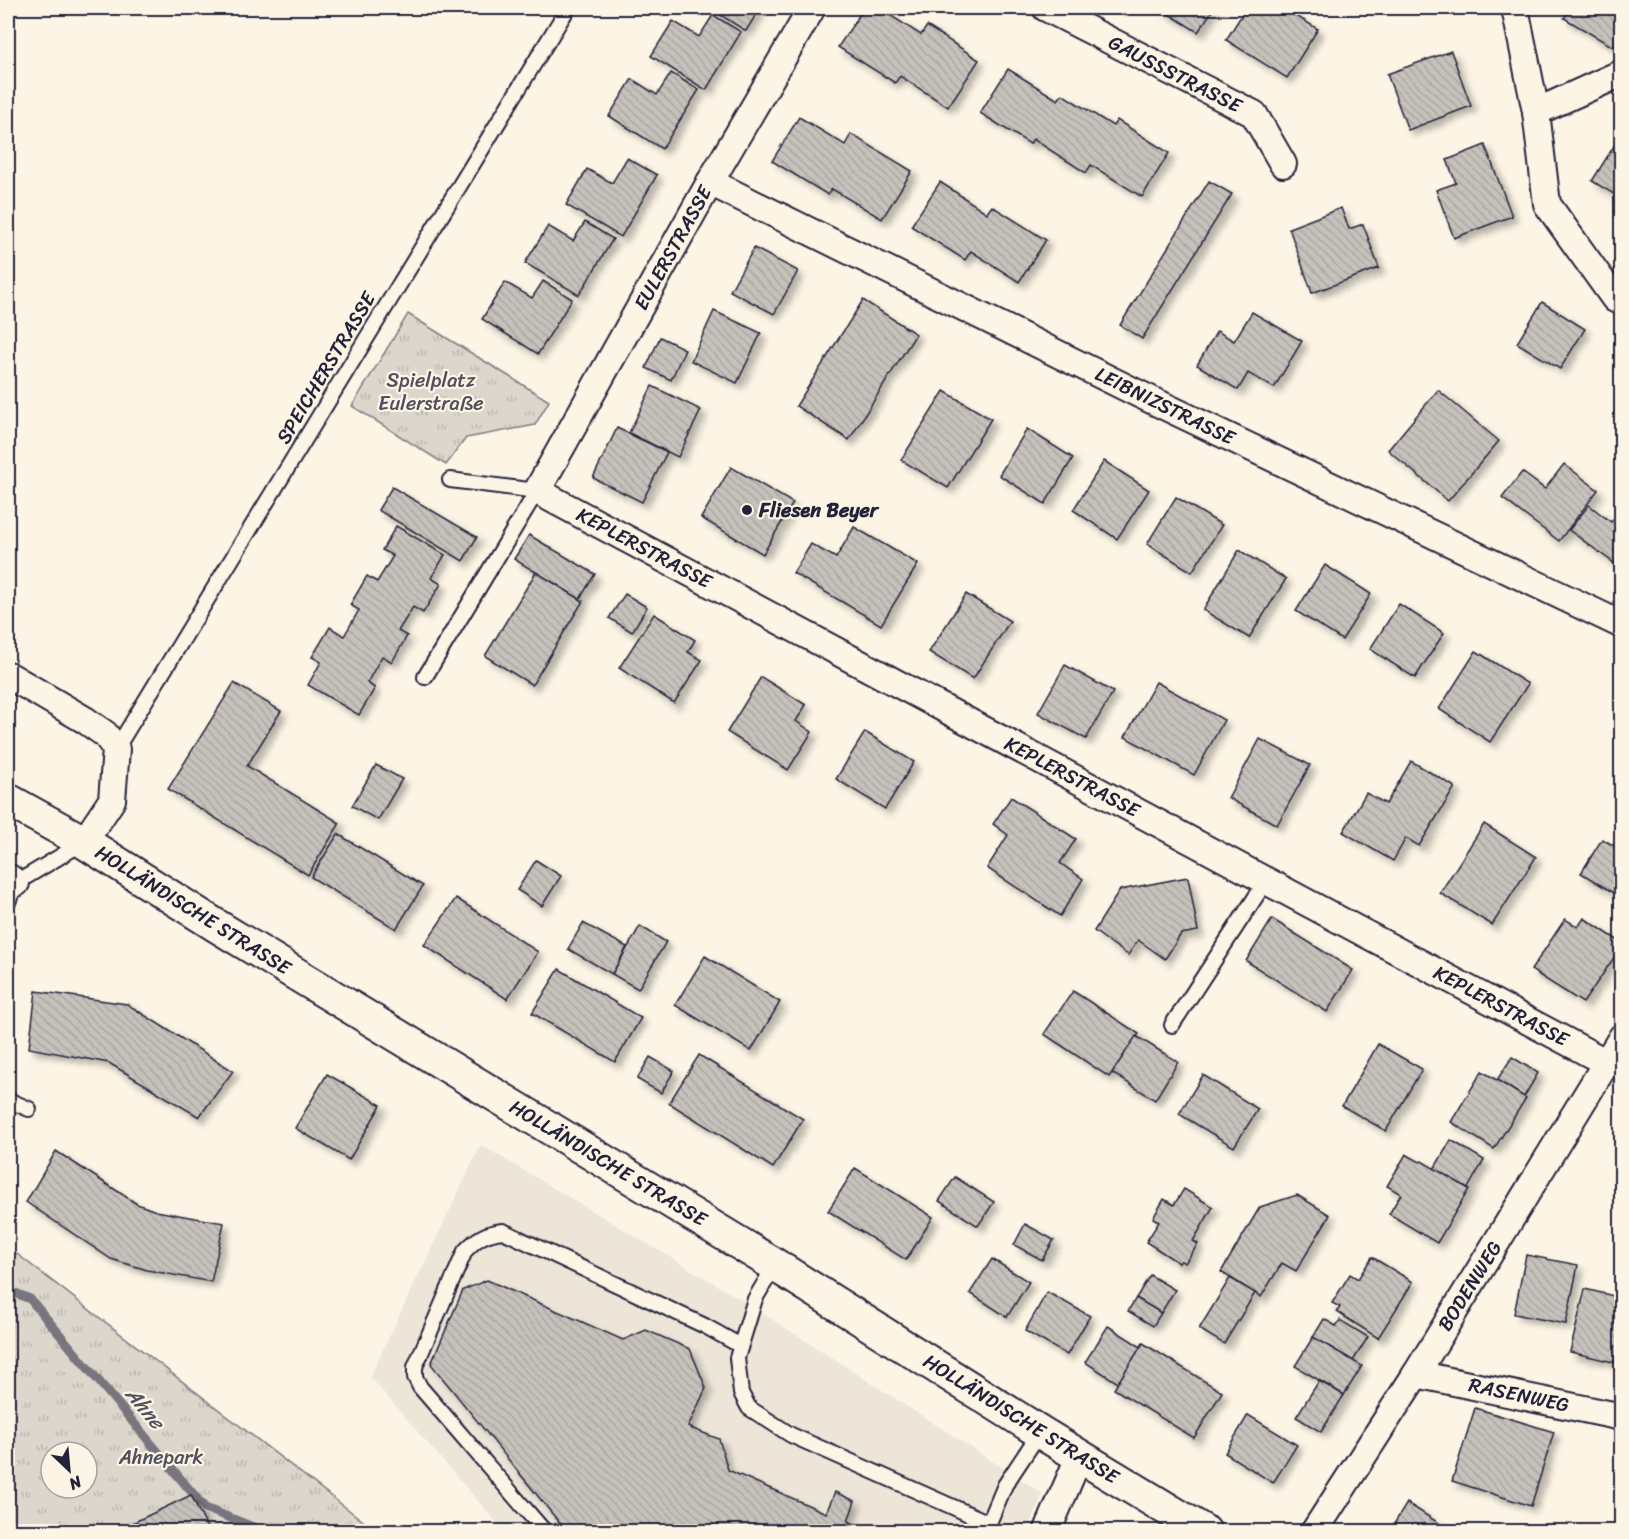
<svg xmlns="http://www.w3.org/2000/svg" width="1629" height="1539" font-family="Sriracha,sans-serif">
  <style>
    .built { fill: #ece5d8 }
    .park { fill: url(#park-tufts); stroke: #7f7c84; stroke-width: 1.5; fill-rule: evenodd }
    .lines { fill: none; stroke-linecap: round; stroke-linejoin: round }
    .stream { stroke: #78757e; stroke-width: 9 }
    .building { fill: url(#building-back-hatch); stroke: #22223b; stroke-width: 1.5; filter: url(#shadow) }
    .service-casing { stroke: #22223b; stroke-width: 18 }
    .minor-casing { stroke: #22223b; stroke-width: 30 }
    .tertiary-casing { stroke: #22223b; stroke-width: 36 }
    .service { stroke: #fcf5e5; stroke-width: 14 }
    .minor { stroke: #fcf5e5; stroke-width: 26 }
    .tertiary { stroke: #fcf5e5; stroke-width: 32 }
    .poi-dot { fill: #22223b; stroke: #fcf5e5; stroke-width: 2 }
    .labels { text-anchor: middle; dominant-baseline: central; stroke-width: 4.5; stroke-linejoin: round; paint-order: stroke }
    .street-label { font-size: 20px; fill: #22223b; stroke: #fcf5e5 }
    .park-label { font-size: 20px; fill: #504f5f; stroke: #fcf5e5 }
    .poi-label { font-size: 20px; font-weight: bold; fill: #22223b; stroke: #fcf5e5; text-anchor: start }
    .water-label { font-size: 21px; font-style: italic; fill: #545362; stroke: #fcf5e5 }
  </style>
  <defs>
    <pattern id="park-tufts" width="24" height="20" patternUnits="userSpaceOnUse" patternTransform="scale(1.5)"><rect width="24" height="20" fill="#dcd6cc"/><path d="M3 7l-1-3M5 7V3M7 7l1-3M15 17l-1-3M17 17v-4M19 17l1-3" fill="none" stroke="#bcb7b0"/></pattern>
    <pattern id="building-back-hatch" width="6" height="6" patternUnits="userSpaceOnUse" patternTransform="scale(1.5)"><rect width="6" height="6" fill="#c6c1bb"/><path d="M-1 5l2 2M0 0l6 6M5-1l2 2" fill="none" stroke="#aaa6a2"/></pattern>
    <filter id="shadow"><feDropShadow dx="5.5" dy="5.5" stdDeviation="3" flood-color="#0004"/></filter>
  </defs>
  <rect width="100%" height="100%" fill="#fcf5e5"/>
  <filter id="ink" filterUnits="userSpaceOnUse"><feTurbulence type="fractalNoise" baseFrequency=".0167" numOctaves="2"/><feDisplacementMap in="SourceGraphic" scale="12" xChannelSelector="R" yChannelSelector="G"/><feConvolveMatrix kernelMatrix="1 2 1 2 8 2 1 2 1" color-interpolation-filters="sRGB"/></filter>
  <g filter="url(#ink)">
    <polygon class="built" points="481,1145 747,1303 1043,1494 1027,1531 504,1531 370,1377"/>
    <g class="park">
      <polygon points="408,314 549,401 535,425 466,438 446,465 352,406"/>
      <path d="M8,1247L376,1531H8ZM51,1452H87V1488H51Z"/>
    </g>
    <g class="lines">
      <polyline class="stream" points="8,1290 30,1299 205,1508 266,1532"/>
    </g>
    <g class="building">
      <polygon points="709,8 760,8 746,31"/>
      <polygon points="864,8 879,8 921,35 927,26 979,60 948,107 900,76 895,83 838,47"/>
      <polygon points="1159,8 1214,8 1198,32"/>
      <polygon points="1246,8 1283,8 1318,29 1287,78 1226,40"/>
      <polygon points="1570,8 1622,8 1622,33 1613,47 1564,18"/>
      <polygon points="713,15 741,32 706,90 651,56 673,21 699,37"/>
      <polygon points="1451,51 1471,106 1408,130 1387,74"/>
      <polygon points="1008,69 1058,100 1062,94 1113,126 1117,120 1169,153 1142,197 1091,165 1086,173 1033,139 1030,144 980,113"/>
      <polygon points="671,73 699,90 662,149 609,116 632,79 657,95"/>
      <polygon points="799,117 845,145 851,134 912,171 882,219 832,189 828,195 772,161"/>
      <polygon points="1485,145 1512,216 1454,238 1436,190 1456,183 1447,160"/>
      <polygon points="1614,146 1622,150 1622,199 1592,181"/>
      <polygon points="627,158 657,175 621,237 566,205 587,169 612,183"/>
      <polygon points="1209,181 1232,194 1142,339 1120,325"/>
      <polygon points="940,182 987,213 992,206 1046,240 1019,282 971,251 965,260 911,226"/>
      <polygon points="1341,208 1349,229 1363,224 1379,268 1312,293 1289,228"/>
      <polygon points="585,222 613,239 579,295 525,263 548,226 573,241"/>
      <polygon points="754,248 798,271 774,314 730,291"/>
      <polygon points="543,281 572,299 538,354 482,319 505,282 532,298"/>
      <polygon points="863,300 916,334 849,440 796,406"/>
      <polygon points="1542,302 1585,329 1560,369 1517,343"/>
      <polygon points="714,311 761,333 737,383 691,361"/>
      <polygon points="1252,312 1302,341 1274,388 1248,373 1238,390 1197,365 1217,331 1234,341"/>
      <polygon points="660,337 685,349 671,380 646,368"/>
      <polygon points="652,386 701,410 678,457 629,433"/>
      <polygon points="1438,390 1499,441 1448,501 1388,450"/>
      <polygon points="944,391 991,419 948,488 901,460"/>
      <polygon points="617,428 667,452 642,502 593,478"/>
      <polygon points="1027,429 1073,458 1045,504 999,475"/>
      <polygon points="1104,461 1149,490 1117,539 1073,510"/>
      <polygon points="1564,464 1598,490 1559,541 1502,498 1522,472 1545,489"/>
      <polygon points="731,467 793,503 763,554 701,518"/>
      <polygon points="392,487 477,537 463,561 378,510"/>
      <polygon points="1176,497 1222,525 1192,572 1147,544"/>
      <polygon points="1589,505 1611,522 1622,508 1622,569 1569,530"/>
      <polygon points="396,526 445,555 431,578 441,584 423,613 413,607 398,631 407,636 392,662 382,656 367,683 375,688 359,715 308,685 321,662 312,657 330,627 344,636 359,610 350,605 367,576 377,582 393,556 382,550"/>
      <polygon points="854,527 918,564 881,625 793,573 811,544 836,558"/>
      <polygon points="529,535 595,574 580,599 514,559"/>
      <polygon points="1239,550 1286,579 1249,638 1203,610"/>
      <polygon points="1325,565 1371,594 1342,640 1296,611"/>
      <polygon points="536,572 583,601 532,685 485,656"/>
      <polygon points="625,594 647,607 632,632 609,618"/>
      <polygon points="966,594 1010,621 973,679 929,652"/>
      <polygon points="1399,604 1444,633 1415,678 1370,649"/>
      <polygon points="654,614 695,640 688,652 702,660 674,703 619,668"/>
      <polygon points="1476,651 1528,684 1490,742 1439,709"/>
      <polygon points="1065,665 1113,692 1086,739 1038,713"/>
      <polygon points="761,677 806,705 796,721 812,732 788,770 727,732"/>
      <polygon points="1156,682 1224,720 1194,775 1125,737"/>
      <polygon points="234,683 281,711 247,766 340,823 308,875 168,789"/>
      <polygon points="865,732 914,762 885,809 836,779"/>
      <polygon points="1260,739 1310,765 1277,825 1228,798"/>
      <polygon points="1411,761 1455,787 1419,846 1406,838 1393,861 1343,832 1366,793 1386,804"/>
      <polygon points="376,765 402,779 378,820 352,806"/>
      <polygon points="1011,797 1076,839 1060,863 1083,879 1060,916 987,868 1008,835 993,824"/>
      <polygon points="1484,824 1536,857 1492,925 1440,893"/>
      <polygon points="338,834 423,886 396,929 311,877"/>
      <polygon points="1602,839 1622,850 1622,898 1581,873"/>
      <polygon points="536,860 561,876 542,906 517,890"/>
      <polygon points="1188,877 1198,931 1181,934 1165,959 1138,940 1128,955 1094,931 1120,890"/>
      <polygon points="456,898 538,952 507,999 424,945"/>
      <polygon points="1584,918 1622,943 1622,946 1583,1003 1531,970 1565,919 1578,927"/>
      <polygon points="1272,919 1353,970 1327,1012 1246,961"/>
      <polygon points="583,923 627,947 612,974 568,949"/>
      <polygon points="640,926 666,942 638,989 612,974"/>
      <polygon points="705,956 780,1002 751,1051 675,1005"/>
      <polygon points="559,969 641,1018 615,1062 532,1013"/>
      <polygon points="36,991 127,1004 233,1071 199,1117 109,1063 29,1048"/>
      <polygon points="1073,991 1139,1034 1109,1077 1044,1034"/>
      <polygon points="1136,1036 1178,1062 1155,1100 1112,1073"/>
      <polygon points="1378,1044 1422,1069 1386,1131 1342,1106"/>
      <polygon points="699,1055 803,1119 773,1168 669,1103"/>
      <polygon points="650,1057 674,1071 661,1093 637,1079"/>
      <polygon points="1512,1057 1538,1073 1524,1097 1497,1080"/>
      <polygon points="1482,1071 1526,1098 1494,1149 1451,1122"/>
      <polygon points="327,1074 381,1105 349,1160 295,1128"/>
      <polygon points="1203,1075 1258,1109 1234,1147 1179,1114"/>
      <polygon points="1451,1140 1484,1160 1468,1188 1434,1169"/>
      <polygon points="56,1151 137,1204 156,1211 224,1223 211,1282 147,1270 111,1259 26,1202"/>
      <polygon points="1406,1154 1420,1162 1422,1161 1469,1189 1437,1243 1389,1214 1401,1194 1387,1186"/>
      <polygon points="855,1168 933,1217 906,1260 828,1211"/>
      <polygon points="955,1177 994,1202 978,1226 939,1201"/>
      <polygon points="1184,1189 1213,1207 1193,1241 1198,1244 1185,1263 1181,1261 1179,1263 1146,1242 1159,1222 1153,1218 1164,1199 1174,1205"/>
      <polygon points="1297,1195 1330,1215 1296,1271 1282,1263 1261,1297 1221,1272 1260,1207"/>
      <polygon points="1025,1224 1054,1240 1042,1260 1014,1245"/>
      <polygon points="1526,1255 1578,1265 1566,1324 1514,1314"/>
      <polygon points="1372,1257 1413,1282 1378,1338 1337,1312 1340,1307 1332,1303 1350,1274 1358,1279"/>
      <polygon points="992,1259 1029,1282 1007,1317 970,1293"/>
      <polygon points="1150,1275 1175,1290 1161,1313 1136,1298"/>
      <polygon points="1230,1278 1255,1293 1224,1344 1199,1329"/>
      <polygon points="487,1280 623,1340 646,1330 690,1349 706,1388 688,1427 719,1439 728,1470 826,1513 835,1492 855,1501 848,1521 871,1532 567,1532 431,1364 463,1290"/>
      <polygon points="1585,1289 1622,1298 1622,1364 1570,1352"/>
      <polygon points="1047,1292 1090,1316 1067,1355 1025,1331"/>
      <polygon points="1136,1298 1161,1313 1153,1326 1128,1311"/>
      <polygon points="1324,1319 1336,1326 1340,1320 1368,1337 1353,1361 1313,1337"/>
      <polygon points="1108,1326 1141,1347 1118,1383 1085,1362"/>
      <polygon points="1313,1337 1362,1366 1344,1395 1295,1366"/>
      <polygon points="1143,1343 1222,1392 1194,1438 1114,1389"/>
      <polygon points="1319,1381 1344,1395 1321,1432 1296,1417"/>
      <polygon points="1475,1408 1554,1432 1531,1506 1452,1481"/>
      <polygon points="1248,1415 1297,1445 1273,1483 1225,1453"/>
      <polygon points="191,1495 209,1532 121,1532 120,1529"/>
      <polygon points="1407,1503 1453,1532 1389,1532"/>
    </g>
    <g class="lines">
      <g class="service-casing">
        <g id="service">
          <polyline points="425,677 537,491 450,480"/>
          <polyline points="116,749 568,8"/>
          <polyline points="8,902 16,883 84,842"/>
          <polyline points="1172,1025 1266,881"/>
          <polyline points="8,1100 29,1109"/>
          <polyline points="775,1265 755,1299 737,1358 741,1393 749,1408 791,1435 989,1523 1005,1485 1040,1432"/>
          <path d="M545,1532L420,1387L415,1377V1367L465,1251C477,1238 486,1233 503,1231L705,1326L739,1345"/>
        </g>
      </g>
      <g class="minor-casing">
        <g id="minor">
          <polyline points="812,8 710,182 537,491 1607,1063"/>
          <polyline points="1046,8 1254,114 1283,164"/>
          <polyline points="1515,8 1536,112 1547,204 1615,299 1622,302"/>
          <polyline points="1536,112 1622,73"/>
          <polyline points="710,182 1139,394 1622,625"/>
          <polyline points="8,675 85,720 105,734 116,749 112,800 84,842"/>
          <polyline points="8,877 16,883"/>
          <polyline points="1416,1374 1622,1417"/>
          <polyline points="1047,1532 1080,1455"/>
          <polyline points="1314,1532 1416,1374 1622,1037"/>
        </g>
      </g>
      <g class="tertiary-casing">
        <polyline id="tertiary" points="8,800 84,842 217,926 775,1265 1040,1432 1205,1532"/>
      </g>
      <use href="#service" class="service"/>
      <use href="#minor" class="minor"/>
      <use href="#tertiary" class="tertiary"/>
    </g>
  </g>
  <circle class="poi-dot" cx="747" cy="510" r="6"/>
  <g class="labels">
    <g class="street-label">
      <text transform="translate(1175 74) rotate(27)">GAUSSSTRASSE</text>
      <text transform="translate(673 248) rotate(-61)">EULERSTRASSE</text>
      <text transform="translate(326 368) rotate(-59)">SPEICHERSTRASSE</text>
      <text transform="translate(1165 406) rotate(26)">LEIBNIZSTRASSE</text>
      <text transform="translate(644 548) rotate(28)">KEPLERSTRASSE</text>
      <text transform="translate(1072 777) rotate(28)">KEPLERSTRASSE</text>
      <text transform="translate(193 910) rotate(32)">HOLLÄNDISCHE STRASSE</text>
      <text transform="translate(1501 1006) rotate(28)">KEPLERSTRASSE</text>
      <text transform="translate(608 1163) rotate(31)">HOLLÄNDISCHE STRASSE</text>
      <text transform="translate(1470 1286) rotate(-58)">BODENWEG</text>
      <text transform="translate(1519 1395) rotate(12)">RASENWEG</text>
      <text transform="translate(1021 1419) rotate(32)">HOLLÄNDISCHE STRASSE</text>
    </g>
    <g class="park-label">
      <text x="431" y="380">Spielplatz<tspan x="431" dy="23">Eulerstraße</tspan></text>
      <text x="161" y="1457">Ahnepark</text>
    </g>
    <g class="poi-label">
      <text x="759" y="510">Fliesen Beyer</text>
    </g>
    <g class="water-label">
      <text transform="translate(145 1408) rotate(50)">Ahne</text>
    </g>
  </g>
  <rect width="1629" height="1539" fill="none" stroke="#fcf5e5" stroke-width="30"/>
  <rect x="15" y="15" width="1599" height="1509" fill="none" stroke="#22223b" stroke-width="2" filter="url(#ink)"/>
  <g transform="translate(69 1470) rotate(154)"><circle r="28" fill="#fcf5e5" stroke="#a5a1a1" stroke-width="1.5"/>
  <path d="M0-4.5L10 22L0 15L-10 22Z" fill="#22223b"/>
  <text y="-9" font-size="16" font-weight="bold" text-anchor="middle" fill="#22223b">N</text>
  </g>
</svg>
